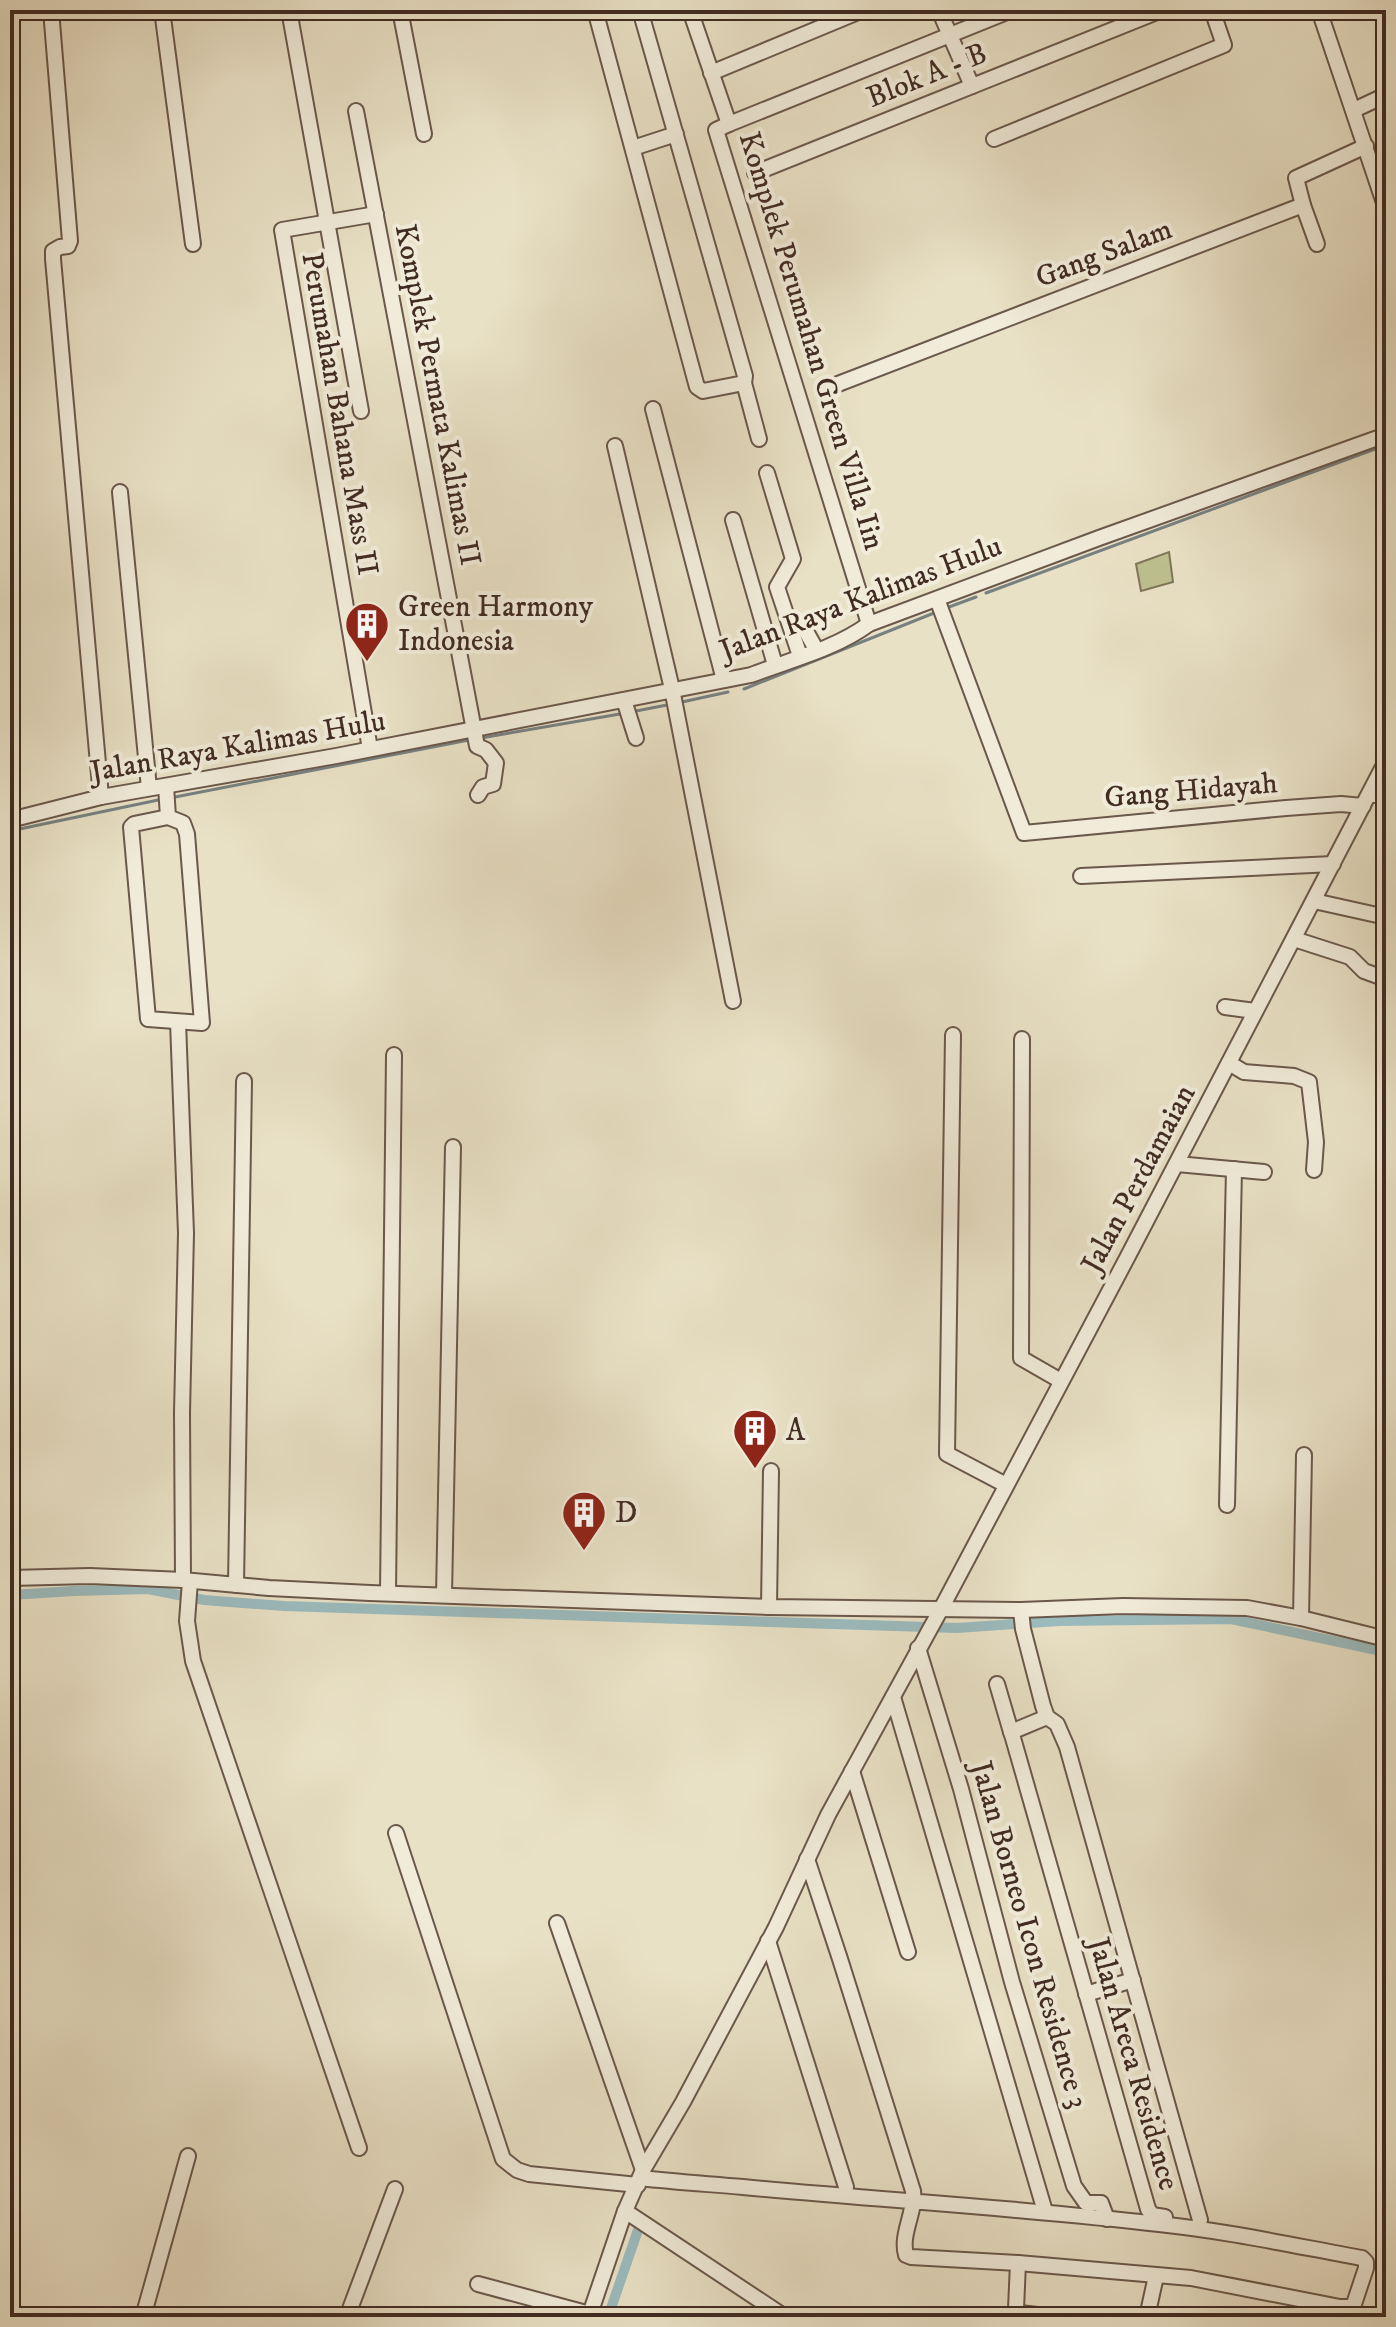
<svg xmlns="http://www.w3.org/2000/svg" width="1396" height="2327" font-family="'IM FELL DW Pica',serif">
  <style>
    .green { fill: #bec190; stroke: #80765a; stroke-width: 2 }
    .lines { fill: none; stroke-linecap: round; stroke-linejoin: round }
    .stream { stroke: #778180; stroke-width: 3 }
    .canal { stroke: #9bbbbe; stroke-width: 10 }
    .minor-casing { stroke: #6b584c; stroke-width: 18 }
    .minor { stroke: #f1ecda; stroke-width: 14 }
    .labels { text-anchor: middle; dominant-baseline: central; stroke-width: 8; stroke-linejoin: round; paint-order: stroke }
    .street-label { font-size: 30px; fill: #412b23; stroke: #f1ecda }
    .poi-label { font-size: 30px; fill: #412b23; stroke: #f1ecda; text-anchor: start }
  </style>
  <rect width="100%" height="100%" fill="#e9e1c6"/>
  <filter id="stains"><feTurbulence type="fractalNoise" baseFrequency=".0025" numOctaves="4"/><feColorMatrix values="0 0 0 0 .2 0 0 0 0 .09 0 0 0 0 .02 0 0 0 .5 -.17"/></filter>
  <radialGradient id="worn" r=".72"><stop offset=".6" stop-color="#630" stop-opacity="0"/><stop offset="1" stop-color="#630" stop-opacity=".3"/></radialGradient>
  <polygon class="green" points="1169,552 1173,582 1141,591 1136,564"/>
  <g class="lines">
    <g class="stream">
      <polyline points="986,593 1386,445"/>
      <polyline points="949,607 976,597"/>
      <polyline points="744,689 934,613"/>
      <polyline points="682,702 728,692"/>
      <polyline points="636,711 667,705"/>
      <polyline points="481,738 620,714"/>
      <polyline points="170,798 469,740"/>
      <polyline points="10,831 163,799"/>
    </g>
    <g class="canal">
      <polyline points="10,1595 74,1591 148,1589 204,1600 284,1606 957,1628 1059,1621 1231,1619 1386,1652"/>
      <polyline points="608,2317 640,2224"/>
    </g>
    <g class="minor-casing">
      <g id="minor">
        <polyline points="51,10 70,241 68,246 60,247 53,251 53,259 101,797"/>
        <polyline points="162,10 193,244"/>
        <polyline points="289,10 361,411"/>
        <polyline points="400,10 424,134"/>
        <polyline points="595,10 697,387 703,391 744,383 745,376 640,10"/>
        <polyline points="690,10 729,124 1012,10"/>
        <polyline points="939,10 972,86"/>
        <polyline points="1319,10 1386,209"/>
        <polyline points="711,73 863,10"/>
        <polyline points="1354,110 1386,95"/>
        <polyline points="356,111 477,746 486,750 496,763 493,784 483,787 478,795"/>
        <polyline points="729,124 716,130 869,624"/>
        <polyline points="994,139 1224,45 1212,10"/>
        <polyline points="633,148 676,134"/>
        <polyline points="755,173 1162,10"/>
        <polyline points="1303,205 1317,244"/>
        <polyline points="744,383 759,439"/>
        <polyline points="825,389 1303,205 1296,178 1366,146"/>
        <polyline points="653,409 724,680"/>
        <polyline points="615,446 672,689 733,1001"/>
        <polyline points="767,473 793,559 777,587 800,656"/>
        <polyline points="120,492 149,788"/>
        <polyline points="733,520 775,665"/>
        <polyline points="937,599 1024,833 1286,808 1341,804 1363,806"/>
        <polyline points="803,626 817,651"/>
        <polyline points="624,700 636,738"/>
        <polyline points="370,749 282,230 376,214"/>
        <polyline points="166,786 168,817 183,823 187,834 202,1023 148,1019 131,827 134,824 168,817"/>
        <polyline points="1370,794 1386,797"/>
        <path d="M10,820L101,797L336,756L751,675C790,660 835,649 869,624L1099,538L1386,435"/>
        <polyline points="1081,876 1333,864"/>
        <polyline points="1314,901 1386,917"/>
        <polyline points="1294,939 1350,957 1364,971 1386,979"/>
        <polyline points="1225,1007 1255,1011"/>
        <polyline points="178,1022 186,1233 182,1413 183,1580"/>
        <polyline points="953,1035 947,1454 1006,1485"/>
        <polyline points="1022,1039 1021,1358 1061,1381"/>
        <polyline points="1229,1063 1244,1072 1294,1076 1309,1082 1316,1142 1314,1170"/>
        <polyline points="1177,1164 1264,1172"/>
        <polyline points="1227,1505 1234,1169"/>
        <polyline points="10,1578 90,1576 183,1580 269,1588 370,1593 769,1607 1021,1610 1123,1606 1247,1608 1301,1618 1386,1639"/>
        <polyline points="190,1581 187,1621 193,1661 359,2148"/>
        <polyline points="236,1585 244,1081"/>
        <polyline points="388,1593 394,1055"/>
        <polyline points="444,1595 453,1147"/>
        <polyline points="769,1607 771,1471"/>
        <polyline points="1021,1610 1023,1629 1043,1706 1047,1717 1057,1724 1067,1747 1200,2220"/>
        <polyline points="1301,1618 1304,1455"/>
        <polyline points="918,1648 961,1789 1012,1982 1074,2186 1086,2203 1101,2203 1107,2219"/>
        <polyline points="997,1684 1011,1732"/>
        <polyline points="893,1697 1044,2208"/>
        <polyline points="1047,1717 1011,1732 1013,1738 1148,2209 1152,2215 1165,2217"/>
        <polyline points="852,1771 908,1952"/>
        <polyline points="396,1833 503,2159 517,2170 529,2174 638,2185"/>
        <polyline points="557,1923 643,2170"/>
        <polyline points="768,1941 846,2187"/>
        <polyline points="1086,1994 1133,1980"/>
        <path d="M640,2178C675,2182 709,2184 743,2187C881,2200 1021,2208 1159,2224C1227,2231 1295,2246 1362,2258L1366,2262V2268L1354,2304L1351,2307H1340L1191,2278L1018,2263L911,2257L906,2255C900,2234 916,2212 913,2191L840,1959L807,1859"/>
        <polyline points="625,2211 785,2317"/>
        <polyline points="1018,2263 1016,2309 1020,2313 1054,2317"/>
        <polyline points="478,2284 590,2314"/>
        <polyline points="143,2317 188,2156"/>
        <polyline points="347,2317 395,2189"/>
        <polyline points="589,2317 625,2211 643,2170 683,2102 776,1927 828,1815 941,1609 1127,1258 1386,761"/>
        <polyline points="1147,2317 1156,2276"/>
      </g>
    </g>
    <use href="#minor" class="minor"/>
  </g>
  <defs>
    <g id="building-pin" transform="scale(2.3)"><path d="M0 17L-7.5 6A9.5 9.5 0 1 1 7.5 6Z" fill="#8f2418" stroke="#f1ecda"/><path d="M-4-6H4V6H1V3H-1V6H-4ZM-2.5-4.3h1.7v1.8h-1.7ZM.8-4.3h1.7v1.8H.8ZM-2.5-1h1.7V.8h-1.7ZM.8-1h1.7V.8H.8Z" fill="#fff"/></g>
  </defs>
  <g fill-rule="evenodd">
    <use href="#building-pin" x="367" y="624"/>
    <use href="#building-pin" x="755" y="1431"/>
    <use href="#building-pin" x="584" y="1513"/>
  </g>
  <g class="labels">
    <g class="street-label">
      <text transform="translate(927 76) rotate(-22)">Blok A - B</text>
      <text transform="translate(1104 254) rotate(-21)">Gang Salam</text>
      <text transform="translate(811 341) rotate(73)">Komplek Perumahan Green Villa Iin</text>
      <text transform="translate(437 395) rotate(79)">Komplek Permata Kalimas II</text>
      <text transform="translate(339 414) rotate(80)">Perumahan Bahana Mass II</text>
      <text transform="translate(861 599) rotate(-21)">Jalan Raya Kalimas Hulu</text>
      <text transform="translate(238 747) rotate(-10)">Jalan Raya Kalimas Hulu</text>
      <text transform="translate(1191 791) rotate(-5)">Gang Hidayah</text>
      <text transform="translate(1139 1179) rotate(-62)">Jalan Perdamaian</text>
      <text transform="translate(1029 1935) rotate(74)">Jalan Borneo Icon Residence 3</text>
      <text transform="translate(1133 2064) rotate(74)">Jalan Areca Residence</text>
    </g>
    <g class="poi-label">
      <text x="398" y="607">Green Harmony<tspan x="398" dy="34">Indonesia</tspan></text>
      <text x="786" y="1431">A</text>
      <text x="615" y="1513">D</text>
    </g>
  </g>
  <rect width="1396" height="2327" fill="none" stroke="#e9e1c6" stroke-width="40"/>
  <rect x="12" y="12" width="1372" height="2303" fill="none" stroke="#412b23" stroke-width="4"/>
  <rect x="20" y="20" width="1356" height="2287" fill="none" stroke="#412b23" stroke-width="2"/>
  <rect width="100%" height="100%" filter="url(#stains)"/>
  <rect width="100%" height="100%" fill="url(#worn)"/>
</svg>
